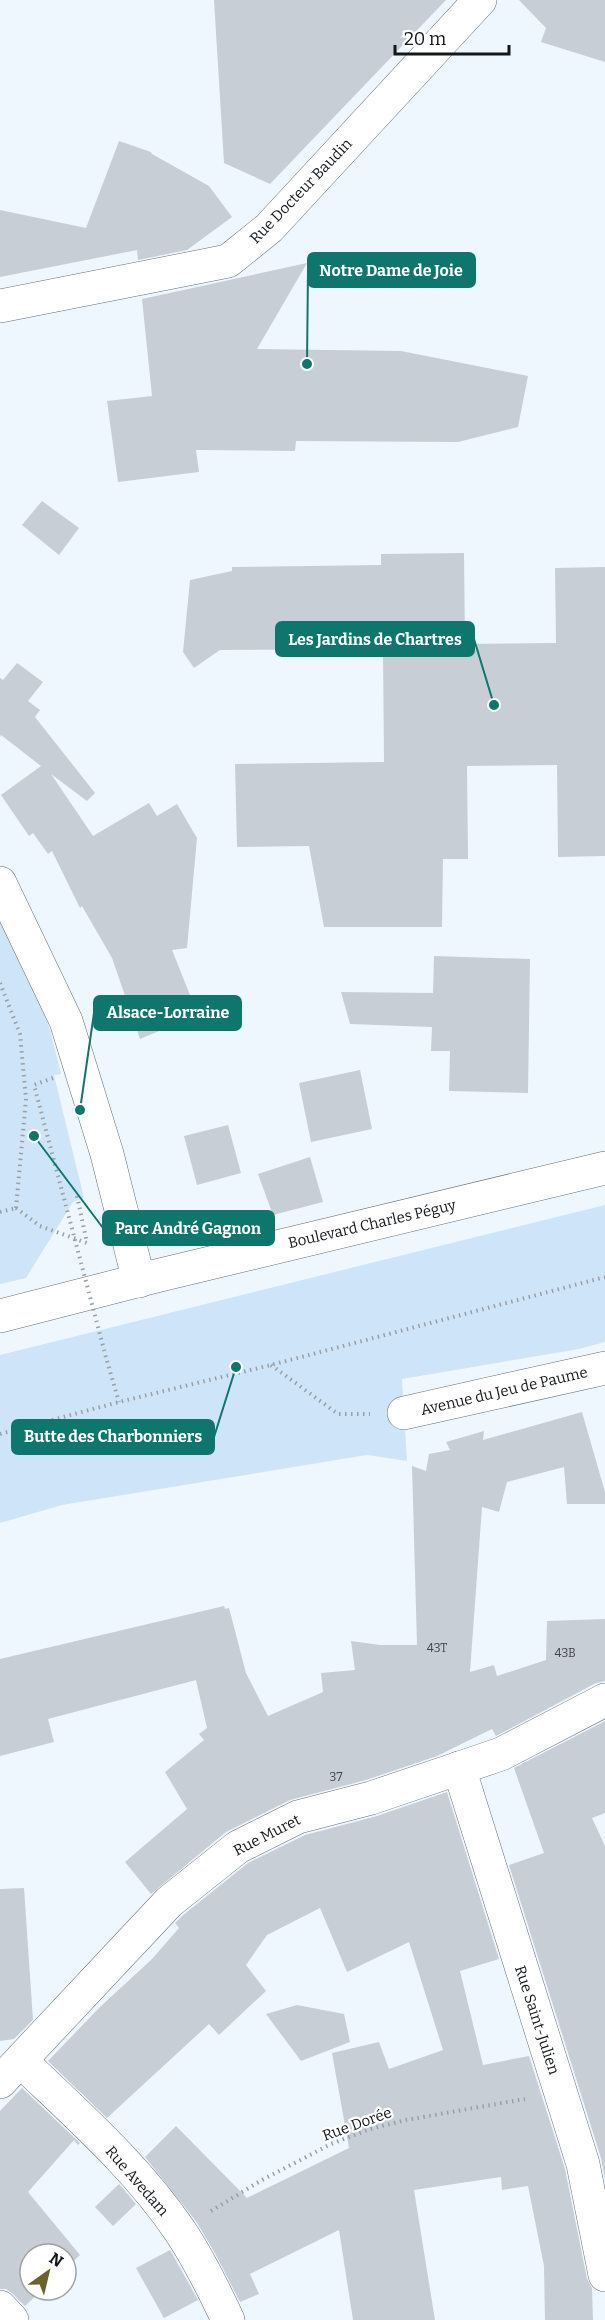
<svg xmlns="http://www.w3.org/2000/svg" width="605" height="2320" font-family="Bitter,serif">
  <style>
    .green { fill: #cee4f8 }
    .building { fill: #c7ced6 }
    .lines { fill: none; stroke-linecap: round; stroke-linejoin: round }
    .minor-casing { stroke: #696f76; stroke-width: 34 }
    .major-casing { stroke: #696f76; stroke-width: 34 }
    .path { stroke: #9a9fa5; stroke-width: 4; stroke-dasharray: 1.5 4.5; stroke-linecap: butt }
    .minor { stroke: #fff; stroke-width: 33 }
    .major { stroke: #fff; stroke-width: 33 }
    .path-bridge { stroke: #9a9fa5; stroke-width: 4; stroke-dasharray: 1.5 4.5; stroke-linecap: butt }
    .labels { text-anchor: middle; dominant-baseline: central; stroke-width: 4.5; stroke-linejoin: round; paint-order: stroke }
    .number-label { font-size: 12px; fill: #414448 }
    .street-label { font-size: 15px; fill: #141619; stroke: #fff }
    .leader { fill: none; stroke: #0f766e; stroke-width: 2 }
    .callout-dot { fill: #0f766e; stroke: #fff; stroke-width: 2 }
    .callout { fill: #0f766e; stroke: #0f766e; stroke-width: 2 }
    .callout-label { font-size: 16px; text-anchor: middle; font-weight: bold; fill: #fff }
  </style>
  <rect width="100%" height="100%" fill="#eff7fe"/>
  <g class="green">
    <polygon points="0,915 28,967 50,1030 61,1074 54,1075 84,1198 73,1202 26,1278 0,1284"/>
    <polygon points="605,1205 605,1342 579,1349 402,1379 407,1461 367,1455 62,1505 0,1523 0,1355"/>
  </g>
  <g class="building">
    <polygon points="214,0 446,0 270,184 224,163"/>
    <polygon points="519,0 605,0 605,62 541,42 546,28"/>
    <polygon points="119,141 151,152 152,154 209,186 232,217 187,250 138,260 137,250 0,277 0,210 86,228"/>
    <polygon points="307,263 257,349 401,351 528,376 518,427 458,442 296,441 295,451 196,450 199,472 118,482 107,401 152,396 142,299"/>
    <polygon points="42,501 79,528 59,555 22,525"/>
    <polygon points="464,553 465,644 556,643 555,568 605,567 605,856 558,857 557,765 467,766 468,859 443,859 442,927 324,927 309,846 237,847 235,764 384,762 383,649 220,650 194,668 183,652 190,580 232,571 232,567 381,565 381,554"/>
    <polygon points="17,663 43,682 28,701 40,710 35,717 95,793 87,801 51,774 93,836 149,803 157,816 177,804 197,838 187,948 172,950 198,1015 140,1039 112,958 82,906 80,908 52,851 48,854 33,833 29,836 1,795 41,766 1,735 0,737 0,678 3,680"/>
    <polygon points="434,956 530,959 528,1093 449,1091 450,1051 431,1051 432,1027 350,1024 341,992 433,993"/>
    <polygon points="360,1070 372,1129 311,1142 299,1083"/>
    <polygon points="228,1125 241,1173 197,1185 184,1136"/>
    <polygon points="310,1157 323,1202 273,1215 258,1174"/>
    <polygon points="582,1412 605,1492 605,1504 567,1504 564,1467 507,1482 499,1512 482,1507 470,1672 494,1665 497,1676 546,1660 547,1621 605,1619 605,1681 596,1683 496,1736 492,1729 437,1756 366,1780 290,1800 226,1832 151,1894 125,1862 187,1809 165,1772 204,1740 199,1734 207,1728 196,1680 48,1719 54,1742 0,1756 0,1659 224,1606 225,1609 229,1608 246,1673 268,1716 323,1692 321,1673 355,1670 351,1641 380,1645 417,1645 412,1466 426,1471 429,1454 450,1450 446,1442 484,1431 483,1440"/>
    <polygon points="605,1721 605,1813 592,1818 605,1846 605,2179 601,2158 509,1865 544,1853 514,1768"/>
    <polygon points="447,1792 499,1959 460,1971 483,2065 529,2056 565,2169 587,2279 592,2288 593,2320 545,2320 544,2266 528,2186 502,2190 501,2177 414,2190 435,2320 353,2320 339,2230 250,2274 259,2294 240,2302 216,2255 196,2221 145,2157 176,2126 247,2198 349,2148 332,2053 379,2042 389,2069 443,2050 409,1942 347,1972 320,1908 267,1935 246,1965 266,1991 219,2035 209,2024 107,2118 48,2061 100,2007 152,1959 179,1928 175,1923 182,1916 248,1863 305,1835 377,1816"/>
    <polygon points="24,1888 33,2020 14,2039 0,2041 0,1889"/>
    <polygon points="297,2005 344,2014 350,2042 301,2061 266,2014"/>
    <polygon points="22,2088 80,2143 78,2145 74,2140 28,2192 80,2255 66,2268 66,2254 30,2254 30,2290 42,2290 25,2306 13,2294 6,2289 0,2289 0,2111"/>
    <polygon points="119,2184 136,2204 113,2226 95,2207"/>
    <polygon points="170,2250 198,2300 164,2318 136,2268"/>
  </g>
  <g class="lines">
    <g class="minor-casing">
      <g id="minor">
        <polyline points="0,306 228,261 269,228 480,0"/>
        <polyline points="0,883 66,1021 107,1154 139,1281"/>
        <polyline points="404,1413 605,1368"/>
        <polyline points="459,1768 583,2164 605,2275"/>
        <path d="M21,2061C76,2114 137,2167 180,2231C199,2259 214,2290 228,2320"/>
        <polyline points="0,2082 169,1902 238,1847 298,1817 371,1798 501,1754 605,1700"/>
        <polyline points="0,2307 12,2320"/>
      </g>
    </g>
    <g class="major-casing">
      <polyline id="major" points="0,1316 156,1276 605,1168"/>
    </g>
    <g class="path">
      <polyline points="0,983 20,1034 26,1099 16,1208"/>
      <polyline points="77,1196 87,1243"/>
      <polyline points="16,1208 40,1226 87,1243"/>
      <polyline points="0,1212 16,1208"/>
      <polyline points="107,1361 119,1402"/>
      <polyline points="271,1365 338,1414 370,1414"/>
      <polyline points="0,1434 119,1402 271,1365 605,1277"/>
      <polyline points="211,2211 262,2180 331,2144 370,2129 406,2120 525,2099"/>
    </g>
    <use href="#minor" class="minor"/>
    <use href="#major" class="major"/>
    <polyline class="path-bridge" points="53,1078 34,1085 107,1361"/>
  </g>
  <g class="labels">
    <g class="number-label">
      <text x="437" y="1648">43T</text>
      <text x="565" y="1653">43B</text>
      <text x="336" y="1777">37</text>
    </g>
    <g class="street-label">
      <text transform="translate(301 191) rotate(-46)">Rue Docteur Baudin</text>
      <text transform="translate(372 1224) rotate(-13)">Boulevard Charles Péguy</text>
      <text transform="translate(504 1391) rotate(-13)">Avenue du Jeu de Paume</text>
      <text transform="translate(267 1835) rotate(-27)">Rue Muret</text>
      <text transform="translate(537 2020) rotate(72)">Rue Saint-Julien</text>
      <text transform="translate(357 2124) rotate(-20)">Rue Dorée</text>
      <text transform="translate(137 2181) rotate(49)">Rue Avedam</text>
    </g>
  </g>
  <path class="leader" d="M307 364L308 270M494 705L474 639M80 1110L94 1013M34 1136L103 1228M236 1367L214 1437"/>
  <g class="callout-dot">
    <circle cx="307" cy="364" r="6"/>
    <circle cx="494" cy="705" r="6"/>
    <circle cx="80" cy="1110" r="6"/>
    <circle cx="34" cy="1136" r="6"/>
    <circle cx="236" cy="1367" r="6"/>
  </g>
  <g class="callout">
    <rect x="308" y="253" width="167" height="34" rx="6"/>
    <rect x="276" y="622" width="198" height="34" rx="6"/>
    <rect x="94" y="996" width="147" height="34" rx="6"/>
    <rect x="103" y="1211" width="171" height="34" rx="6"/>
    <rect x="12" y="1420" width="202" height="34" rx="6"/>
  </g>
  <g class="callout-label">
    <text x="391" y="276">Notre Dame de Joie</text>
    <text x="375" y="645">Les Jardins de Chartres</text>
    <text x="168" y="1018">Alsace-Lorraine</text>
    <text x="188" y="1234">Parc André Gagnon</text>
    <text x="113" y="1442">Butte des Charbonniers</text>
  </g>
  <g transform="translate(48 2272) rotate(34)"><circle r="28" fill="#ffffff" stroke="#a1a2a3" stroke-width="1.5"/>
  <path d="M0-4.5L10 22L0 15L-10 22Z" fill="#6d612e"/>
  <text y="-9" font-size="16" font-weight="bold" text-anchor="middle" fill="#141619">N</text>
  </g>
  <path d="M395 45v9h114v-9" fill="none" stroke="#141619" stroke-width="3"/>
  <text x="404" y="45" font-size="18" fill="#141619" stroke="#ffffff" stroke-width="4.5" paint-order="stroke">20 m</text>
</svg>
